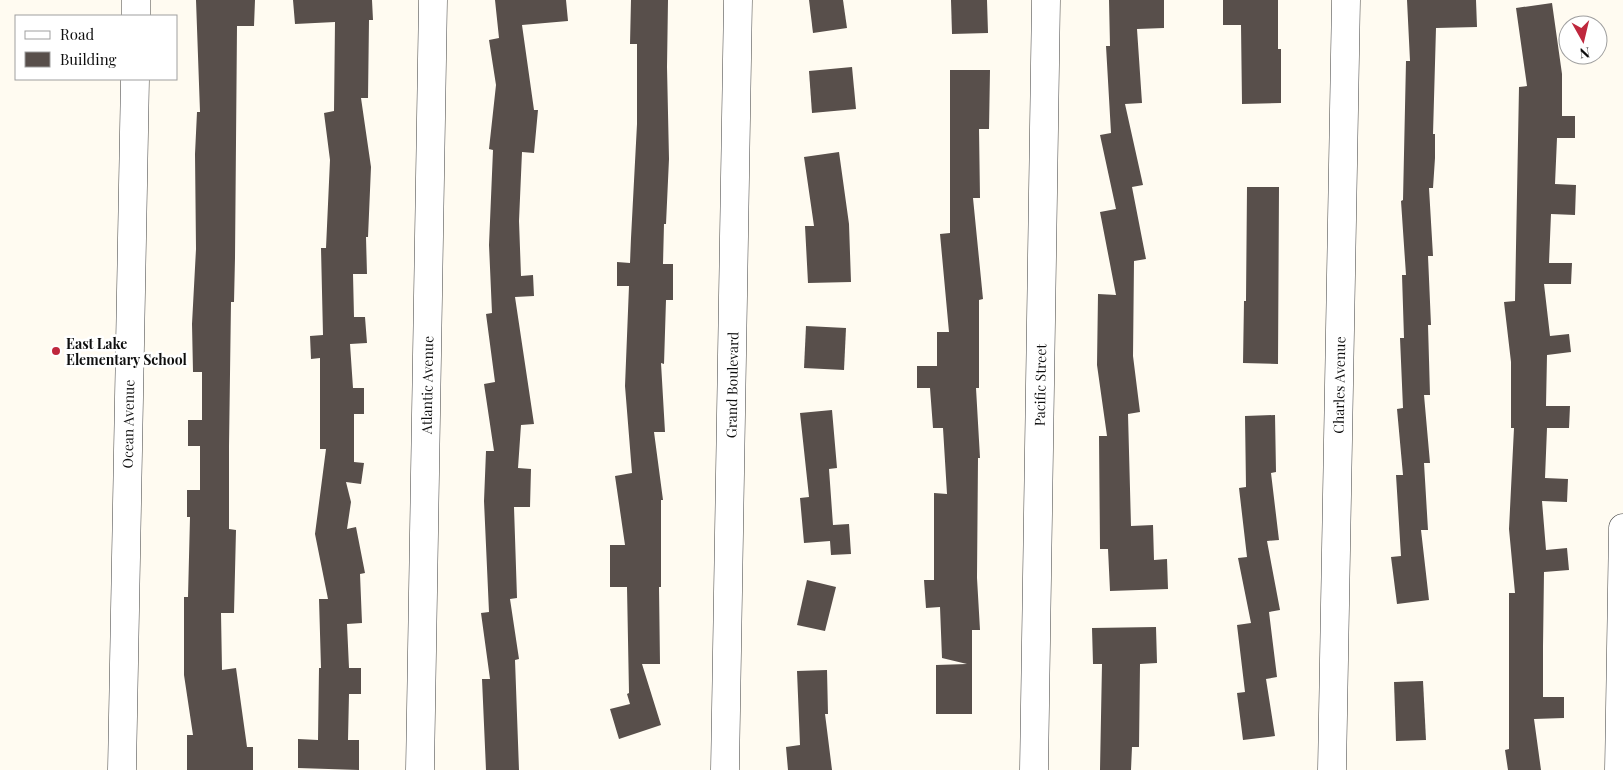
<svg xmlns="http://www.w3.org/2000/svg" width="1623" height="770" font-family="'Playfair Display',serif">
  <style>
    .building { fill: #584f4b }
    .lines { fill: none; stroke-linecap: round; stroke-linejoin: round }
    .minor-casing { stroke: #424242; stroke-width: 29 }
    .minor { stroke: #fff; stroke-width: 28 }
    .poi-dot { fill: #bf273d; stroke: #fff; stroke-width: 2 }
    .labels { text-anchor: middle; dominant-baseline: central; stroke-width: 5; stroke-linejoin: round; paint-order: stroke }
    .poi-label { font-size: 14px; font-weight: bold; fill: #0f0f0f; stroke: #fff; text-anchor: start }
    .street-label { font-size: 14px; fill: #0f0f0f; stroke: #fff }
  </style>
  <rect width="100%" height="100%" fill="#fffbf1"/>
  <g class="building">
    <polygon points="196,0 255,0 254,26 237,26 235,258 234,302 231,302 229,446 229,529 236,530 234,613 221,613 222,670 236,668 247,747 253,747 253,770 187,770 187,735 193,735 184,675 184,597 188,597 190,517 187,517 187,490 200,490 200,446 188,446 188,420 202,420 202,372 193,372 192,324 196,249 195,154 197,112 200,112"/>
    <polygon points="293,0 372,0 373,20 369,20 368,98 361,98 371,167 368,237 366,237 367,274 353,274 354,317 365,317 367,343 350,344 353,388 364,388 364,414 354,414 354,462 364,463 361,484 346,482 351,502 347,529 356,527 365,573 360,574 362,623 347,624 349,668 361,668 361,694 349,694 348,740 359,740 359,770 298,768 298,739 318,740 319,668 321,668 319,599 328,599 315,534 326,449 320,449 320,358 311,359 310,336 323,335 321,248 326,248 330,160 324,113 334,111 335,22 295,24"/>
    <polygon points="495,0 566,0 568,21 522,25 534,110 538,110 534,153 522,152 519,221 521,276 533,275 534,296 515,297 534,424 521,425 518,468 531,469 530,507 514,507 517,598 510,599 519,659 515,660 519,770 486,770 482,679 490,679 481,613 489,612 484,501 486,451 494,451 484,384 495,382 486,314 492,313 489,245 493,150 489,149 496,85 489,40 499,38"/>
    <polygon points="631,0 668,0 667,67 669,159 666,224 664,224 663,264 673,264 673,300 666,300 664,364 661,363 665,432 654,432 663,500 661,500 661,587 659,587 660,664 642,664 661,725 619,739 610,709 630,704 627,694 629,693 627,587 610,587 610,545 625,545 615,476 632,473 625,386 629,286 617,286 617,262 630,263 631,238 637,124 637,44 630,44"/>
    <polygon points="809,0 843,0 847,28 813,33"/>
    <polygon points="951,0 987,0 988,33 952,34"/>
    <polygon points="1109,0 1164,0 1164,28 1137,29 1142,103 1125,104 1143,185 1132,187 1146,259 1134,261 1133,356 1140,412 1128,414 1131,526 1153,525 1154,560 1167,559 1168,589 1110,591 1108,549 1100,549 1099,436 1107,436 1097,365 1098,294 1116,295 1100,212 1116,209 1100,135 1111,133 1106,46 1110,46"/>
    <polygon points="1223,0 1278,0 1278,49 1281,49 1281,103 1242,104 1241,25 1223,25"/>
    <polygon points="1407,0 1476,0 1477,27 1436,28 1433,134 1435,134 1435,158 1433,188 1429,188 1433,256 1428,256 1431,325 1428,325 1430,395 1424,395 1430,463 1424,463 1428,530 1421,530 1429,600 1397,604 1391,557 1401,556 1396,475 1403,475 1397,409 1403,408 1400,338 1404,338 1402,275 1406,275 1401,201 1403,200 1406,61 1410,61"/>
    <polygon points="1552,3 1562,74 1562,116 1575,116 1575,138 1557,138 1555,184 1576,185 1575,215 1551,214 1549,263 1572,263 1571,284 1544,284 1550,336 1569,334 1571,352 1547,355 1546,406 1570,406 1569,428 1547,428 1545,478 1568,479 1567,502 1542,501 1546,550 1567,548 1569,570 1544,572 1543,646 1543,697 1564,697 1564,718 1534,719 1541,770 1508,770 1505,750 1509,749 1509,593 1515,593 1509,529 1514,428 1511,428 1511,362 1504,302 1515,301 1519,87 1527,86 1516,8"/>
    <polygon points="852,67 856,109 812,113 809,71"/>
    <polygon points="950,70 990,70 989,129 979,129 980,198 973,198 983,299 979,300 979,388 976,388 980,458 978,458 977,578 980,630 972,630 972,714 936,714 936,665 967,664 942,658 940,607 926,608 924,580 934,580 934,493 947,494 943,428 933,428 930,388 917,388 917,366 937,366 937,332 949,332 940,234 950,233"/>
    <polygon points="839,152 849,224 851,282 808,283 805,226 814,226 804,157"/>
    <polygon points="1247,187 1279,187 1278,364 1243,363 1244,301 1246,301"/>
    <polygon points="806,326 846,328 844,370 804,368"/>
    <polygon points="832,410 837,468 829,469 833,525 849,524 851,554 831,555 830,541 804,543 800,498 809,497 800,413"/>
    <polygon points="1275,415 1276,472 1271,473 1279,540 1267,541 1280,610 1269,612 1277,677 1266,679 1275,736 1243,740 1237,693 1245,692 1237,625 1251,623 1238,558 1247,557 1239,488 1246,487 1245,416"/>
    <polygon points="807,580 836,587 825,631 797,625"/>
    <polygon points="1156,627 1157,663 1140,664 1139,747 1132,747 1131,770 1100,770 1102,664 1093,664 1092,628"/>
    <polygon points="827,670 828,714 825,714 832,770 788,770 786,747 800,745 797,671"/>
    <polygon points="1423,681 1426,740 1396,741 1394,682"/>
  </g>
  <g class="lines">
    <g class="minor-casing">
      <g id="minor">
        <polyline points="136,16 136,0"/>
        <polyline points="122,770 135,79"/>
        <polyline points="420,770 433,0"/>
        <polyline points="725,770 738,0"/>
        <polyline points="1034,770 1046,0"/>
        <polyline points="1332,770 1346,0"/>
        <polyline points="1619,770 1623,528"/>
      </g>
    </g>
    <use href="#minor" class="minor"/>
  </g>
  <circle class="poi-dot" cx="56" cy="351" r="5"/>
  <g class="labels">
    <g class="poi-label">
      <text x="66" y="343">East Lake<tspan x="66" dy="16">Elementary School</tspan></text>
    </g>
    <g class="street-label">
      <text transform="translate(427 385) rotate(-89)">Atlantic Avenue</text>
      <text transform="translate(732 385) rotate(-89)">Grand Boulevard</text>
      <text transform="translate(1040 385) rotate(-89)">Pacific Street</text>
      <text transform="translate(1339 385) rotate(-89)">Charles Avenue</text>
      <text transform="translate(128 424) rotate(-89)">Ocean Avenue</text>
    </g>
  </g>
  <rect x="15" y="15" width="162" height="65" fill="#ffffff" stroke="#9f9f9f"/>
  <rect x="25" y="31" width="25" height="8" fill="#ffffff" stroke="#9f9f9f"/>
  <text x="60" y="40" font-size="15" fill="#0f0f0f">Road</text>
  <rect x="25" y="52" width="25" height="15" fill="#584f4b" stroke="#9f9f9f"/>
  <text x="60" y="65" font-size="15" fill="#0f0f0f">Building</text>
  <g transform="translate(1583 40) rotate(172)"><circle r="24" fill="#ffffff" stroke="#9f9f9f"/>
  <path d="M0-4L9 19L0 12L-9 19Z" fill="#bf273d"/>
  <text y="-8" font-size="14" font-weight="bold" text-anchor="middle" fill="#0f0f0f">N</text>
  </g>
</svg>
